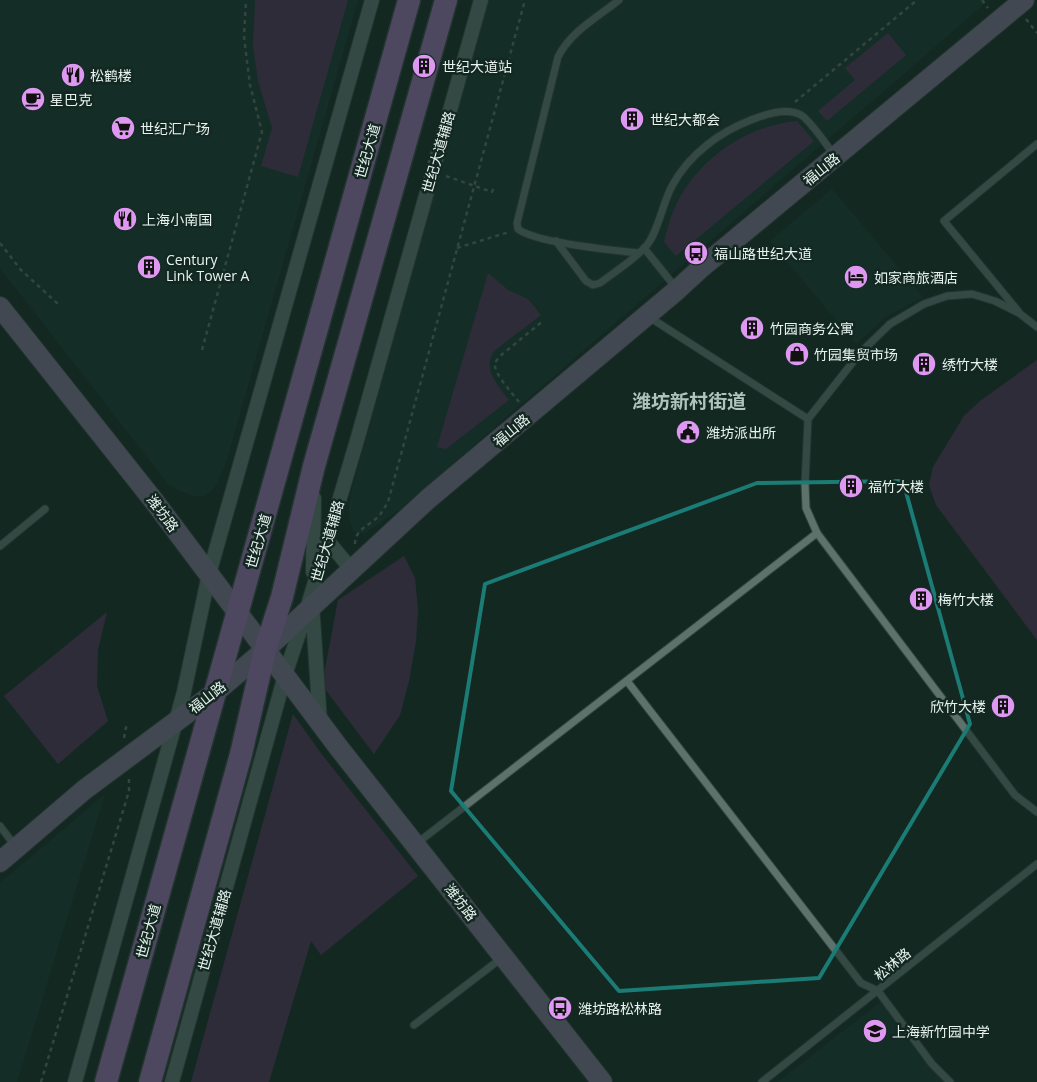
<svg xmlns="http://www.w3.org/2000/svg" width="1037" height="1082" font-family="'Open Sans','Noto Sans SC',sans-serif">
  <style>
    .built { fill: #16332b }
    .green { fill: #4f3256 }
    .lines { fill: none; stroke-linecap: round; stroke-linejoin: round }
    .lane-casing { stroke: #34433e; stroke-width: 9 }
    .street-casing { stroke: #34433e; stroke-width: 16 }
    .secondary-casing { stroke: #34433e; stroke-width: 22 }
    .primary-casing { stroke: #34433e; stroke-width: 25 }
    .path { stroke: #586964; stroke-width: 2.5; stroke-dasharray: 4 4; stroke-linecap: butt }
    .lane { stroke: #5c726b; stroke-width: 7 }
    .street { stroke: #5c726b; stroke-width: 14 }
    .secondary { stroke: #796f8a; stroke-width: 20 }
    .primary { stroke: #966daa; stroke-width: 22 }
    .marked { fill: none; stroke: #1a7c74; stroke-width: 4; stroke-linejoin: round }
    .labels { text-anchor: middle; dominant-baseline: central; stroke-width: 5; stroke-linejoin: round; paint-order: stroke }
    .poi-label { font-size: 14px; fill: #e7f3ef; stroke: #142822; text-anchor: start }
    .street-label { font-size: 14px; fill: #e7f3ef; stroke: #142822 }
    .district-label { font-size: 19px; font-weight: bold; fill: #adc5bd; stroke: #142822 }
  </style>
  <rect width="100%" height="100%" fill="#142822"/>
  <g class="built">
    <polygon points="0,0 358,0 226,462 218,482 212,490 204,496 193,496 176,489 168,484 0,268"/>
    <polygon points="488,0 986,0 980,8 399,510 365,533 358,533 353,530 349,519 349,504 352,489"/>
    <polygon points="832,189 923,297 886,317 856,344 770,241"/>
    <polygon points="105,794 17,1082 0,1082 0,883"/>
    <polygon points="884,999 950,1082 778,1082"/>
  </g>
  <g class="green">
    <polygon points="255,0 348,0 298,177 261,166 272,128 258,81 253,46"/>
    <polygon points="888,33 906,55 827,121 818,111 855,80 845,68"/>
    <path d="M797,121L814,141L676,256L664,242C667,230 670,217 676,205C697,160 747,125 797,121Z"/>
    <path d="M488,273L508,290L528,299L541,315L494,351C482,370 498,385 509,400L446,449L437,447Z"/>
    <polygon points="1037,360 1037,640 936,505 929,485 933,467 964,416 980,401"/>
    <polygon points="404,556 415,578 418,609 416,641 409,681 400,715 374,754 322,685 338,600"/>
    <polygon points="107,612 98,650 97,686 108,721 58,764 4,696"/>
    <polygon points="293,714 320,752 418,876 321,955 311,941 269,1082 191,1082"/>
  </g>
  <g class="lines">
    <g class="lane-casing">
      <g id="lane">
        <path d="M619,0C598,17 570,32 558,57L517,223L518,229C536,243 612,250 638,253"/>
        <path d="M556,241L586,281L593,285L600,283C613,273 637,258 647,245C658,232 663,202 672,186C680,171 693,156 707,145C725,130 778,102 801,115C811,121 827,146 835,156"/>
        <polyline points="644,248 676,288"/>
        <polyline points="1018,311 944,221 1037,144"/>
        <polyline points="649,317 808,419"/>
        <polyline points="1037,327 1019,313 995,301 972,294 947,296 924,304 890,324 860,353 808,419 805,484 806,508 817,533 1015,795 1037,812"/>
        <polyline points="0,546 45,509"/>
        <polyline points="627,681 861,983 878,991 932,1064 950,1082"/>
        <polyline points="0,826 15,846"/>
        <polyline points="416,844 817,533"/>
        <polyline points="414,1025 503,957"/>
        <polyline points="762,1082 1037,864"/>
      </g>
    </g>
    <g class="street-casing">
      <g id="street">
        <polyline points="327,540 351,569"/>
        <polyline points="313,572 314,498"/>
        <polyline points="312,603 320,722"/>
        <polyline points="75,1082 184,692 209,574 372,0"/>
        <polyline points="172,1082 285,675 306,612 358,437 481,0"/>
      </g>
    </g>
    <g class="secondary-casing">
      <g id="secondary">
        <polyline points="0,307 154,501 339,748 602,1082"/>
        <polyline points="0,862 84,790 213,694 265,650 428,499 677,290 702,267 1024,0"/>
      </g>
    </g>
    <g class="primary-casing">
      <g id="primary">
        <path d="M106,1082C206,721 309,361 409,0"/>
        <polyline points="150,1082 241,754 265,650 282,597 314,466 446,0"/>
      </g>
    </g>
    <g class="path">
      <polyline points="982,0 988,8"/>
      <polyline points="1026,19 1037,33"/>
      <polyline points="795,102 917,0"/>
      <polyline points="446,176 492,192 494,187"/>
      <polyline points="0,243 21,270 58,304"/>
      <polyline points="457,248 509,232"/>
      <polyline points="202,350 262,132 250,85 244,37 246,0"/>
      <path d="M519,402C513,394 493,373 495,363C496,361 499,357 500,356L543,321"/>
      <path d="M355,544C355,529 369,526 379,516C382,512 385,507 388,502L525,0"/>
      <polyline points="124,738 127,722"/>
      <polyline points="41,1082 129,791 129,778"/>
    </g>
    <use href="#lane" class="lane"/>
    <use href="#street" class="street"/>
    <use href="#secondary" class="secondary"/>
    <use href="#primary" class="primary"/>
  </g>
  <path d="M0 0H1037V1082H0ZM903,481L970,724L819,978L619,991L451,791L485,584L757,483Z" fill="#142822" fill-opacity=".55" fill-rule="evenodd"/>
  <path class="marked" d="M903,481L970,724L819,978L619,991L451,791L485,584L757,483Z"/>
  <defs>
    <g id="building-disc" transform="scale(1.25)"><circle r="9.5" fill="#df98f2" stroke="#142822"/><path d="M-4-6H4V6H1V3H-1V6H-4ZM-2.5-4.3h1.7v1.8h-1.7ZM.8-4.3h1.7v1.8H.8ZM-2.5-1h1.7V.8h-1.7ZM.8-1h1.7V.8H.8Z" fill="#111"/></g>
    <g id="restaurant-disc" transform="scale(1.25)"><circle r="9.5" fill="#df98f2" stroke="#142822"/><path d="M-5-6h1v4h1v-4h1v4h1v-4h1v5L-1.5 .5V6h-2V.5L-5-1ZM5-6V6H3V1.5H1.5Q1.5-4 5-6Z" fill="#111"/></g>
    <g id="cafe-disc" transform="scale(1.25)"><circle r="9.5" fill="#df98f2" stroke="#142822"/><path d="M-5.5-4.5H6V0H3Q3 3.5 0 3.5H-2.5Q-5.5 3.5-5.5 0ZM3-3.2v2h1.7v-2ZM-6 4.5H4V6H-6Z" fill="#111"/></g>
    <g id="supermarket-disc" transform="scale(1.25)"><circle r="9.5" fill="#df98f2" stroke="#142822"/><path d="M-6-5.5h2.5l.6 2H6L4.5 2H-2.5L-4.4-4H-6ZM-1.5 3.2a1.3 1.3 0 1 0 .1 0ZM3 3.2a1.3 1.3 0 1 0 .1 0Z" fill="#111"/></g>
    <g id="bus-disc" transform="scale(1.25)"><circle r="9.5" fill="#df98f2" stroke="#142822"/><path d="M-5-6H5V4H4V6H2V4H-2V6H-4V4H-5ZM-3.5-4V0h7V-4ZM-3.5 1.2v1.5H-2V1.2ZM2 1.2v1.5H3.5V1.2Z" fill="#111"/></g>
    <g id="hotel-disc" transform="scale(1.25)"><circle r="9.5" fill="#df98f2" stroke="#142822"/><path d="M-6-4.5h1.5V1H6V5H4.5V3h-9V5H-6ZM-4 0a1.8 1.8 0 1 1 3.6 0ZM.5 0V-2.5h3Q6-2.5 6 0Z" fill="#111"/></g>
    <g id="shop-disc" transform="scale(1.25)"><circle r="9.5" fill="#df98f2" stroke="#142822"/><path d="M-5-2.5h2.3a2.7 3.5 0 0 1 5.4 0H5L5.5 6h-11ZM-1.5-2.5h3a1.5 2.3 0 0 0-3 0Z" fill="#111"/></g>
    <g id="civic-disc" transform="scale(1.25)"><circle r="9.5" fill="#df98f2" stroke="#142822"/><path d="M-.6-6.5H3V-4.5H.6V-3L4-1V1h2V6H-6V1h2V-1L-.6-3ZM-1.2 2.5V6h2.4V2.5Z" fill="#111"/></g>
    <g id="school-disc" transform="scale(1.25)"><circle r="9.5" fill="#df98f2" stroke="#142822"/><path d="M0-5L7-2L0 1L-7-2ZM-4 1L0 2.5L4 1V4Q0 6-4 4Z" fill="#111"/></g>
  </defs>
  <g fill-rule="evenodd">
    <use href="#building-disc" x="424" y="66"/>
    <use href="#restaurant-disc" x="73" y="75"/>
    <use href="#cafe-disc" x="33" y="99"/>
    <use href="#building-disc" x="632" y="119"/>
    <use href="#supermarket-disc" x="123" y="128"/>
    <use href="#restaurant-disc" x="125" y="219"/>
    <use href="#bus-disc" x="696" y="253"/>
    <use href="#building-disc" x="149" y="267"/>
    <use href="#hotel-disc" x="856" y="277"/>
    <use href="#building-disc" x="752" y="328"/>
    <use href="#shop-disc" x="797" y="354"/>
    <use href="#building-disc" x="924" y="364"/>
    <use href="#civic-disc" x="688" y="432"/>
    <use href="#building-disc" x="851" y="486"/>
    <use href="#building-disc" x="921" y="599"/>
    <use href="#building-disc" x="1003" y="706"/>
    <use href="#bus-disc" x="560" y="1008"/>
    <use href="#school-disc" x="875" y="1031"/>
  </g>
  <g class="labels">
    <g class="poi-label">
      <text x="442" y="66">世纪大道站</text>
      <text x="90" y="75">松鹤楼</text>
      <text x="50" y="99">星巴克</text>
      <text x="650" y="119">世纪大都会</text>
      <text x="140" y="128">世纪汇广场</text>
      <text x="142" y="219">上海小南国</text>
      <text x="714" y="253">福山路世纪大道</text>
      <text x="166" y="259">Century<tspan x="166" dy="16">Link Tower A</tspan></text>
      <text x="874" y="277">如家商旅酒店</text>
      <text x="770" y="328">竹园商务公寓</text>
      <text x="814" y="354">竹园集贸市场</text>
      <text x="942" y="364">绣竹大楼</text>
      <text x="706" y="432">潍坊派出所</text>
      <text x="868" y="486">福竹大楼</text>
      <text x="938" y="599">梅竹大楼</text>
      <text x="986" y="706" text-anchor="end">欣竹大楼</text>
      <text x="578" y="1008">潍坊路松林路</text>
      <text x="892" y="1031">上海新竹园中学</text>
    </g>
    <g class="street-label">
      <text transform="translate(367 151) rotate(-74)">世纪大道</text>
      <text transform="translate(438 152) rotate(-74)">世纪大道辅路</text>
      <text transform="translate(821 169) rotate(-39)">福山路</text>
      <text transform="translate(511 430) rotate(-40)">福山路</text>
      <text transform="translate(163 513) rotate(53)">潍坊路</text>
      <text transform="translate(258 541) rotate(-74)">世纪大道</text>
      <text transform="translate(327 541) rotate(-74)">世纪大道辅路</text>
      <text transform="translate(207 697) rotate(-38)">福山路</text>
      <text transform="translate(461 902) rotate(52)">潍坊路</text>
      <text transform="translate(214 930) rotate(-74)">世纪大道辅路</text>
      <text transform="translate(148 931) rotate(-75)">世纪大道</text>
      <text transform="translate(892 964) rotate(-39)">松林路</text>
    </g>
    <g class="district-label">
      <text x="689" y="401">潍坊新村街道</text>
    </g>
  </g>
</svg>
